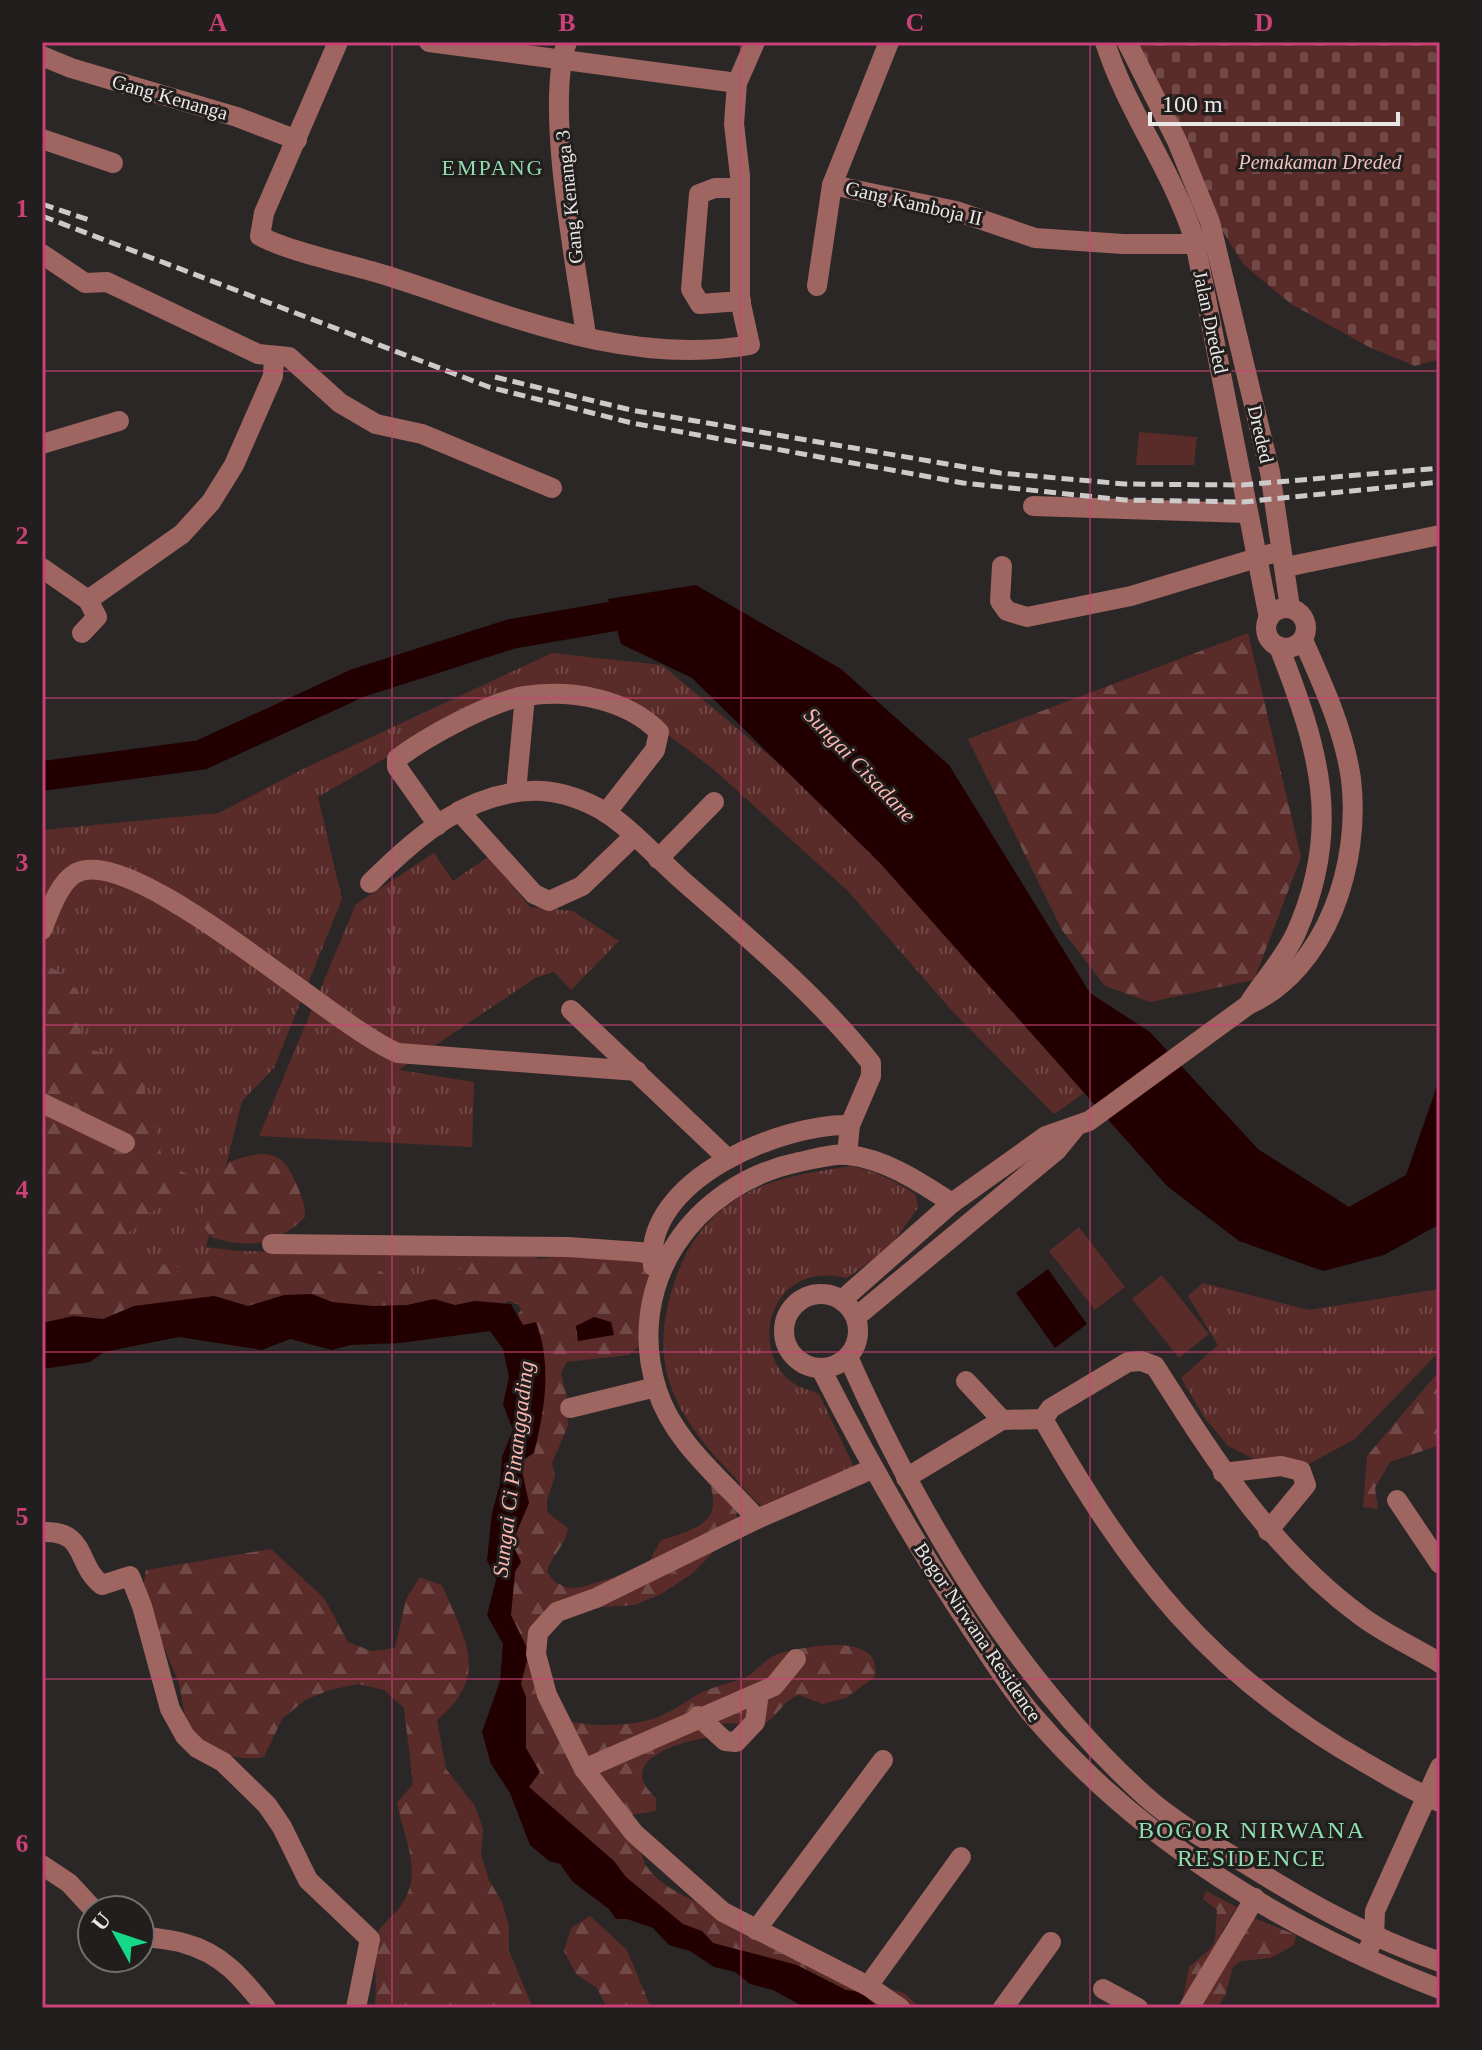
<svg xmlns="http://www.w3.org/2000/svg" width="1482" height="2050" font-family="'Times New Roman',serif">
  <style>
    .grass { fill: url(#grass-tufts) }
    .forest { fill: url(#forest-firs) }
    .cemetery { fill: url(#cemetery-stones) }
    .garden { fill: #592b29 }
    .water { fill: #220001 }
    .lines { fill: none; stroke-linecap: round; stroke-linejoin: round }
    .river { stroke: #220001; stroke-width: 30 }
    .minor { stroke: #9f6560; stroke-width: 20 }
    .rail { stroke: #cdcaca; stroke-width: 5; stroke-dasharray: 12 6; stroke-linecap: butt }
    .grid { fill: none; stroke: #ca4177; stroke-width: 2; stroke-opacity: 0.55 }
    .labels { text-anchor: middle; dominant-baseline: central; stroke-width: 6; stroke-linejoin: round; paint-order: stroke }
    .street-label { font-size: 20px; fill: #eae7e7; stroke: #211e1d }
    .park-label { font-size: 20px; font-style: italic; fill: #f1c1bd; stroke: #211e1d }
    .neighbourhood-label { font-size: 22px; letter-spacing: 2px; fill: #8fdcaf; stroke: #211e1d }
    .water-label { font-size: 22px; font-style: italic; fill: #feb7b1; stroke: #211e1d }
    .quarter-label { font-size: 24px; letter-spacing: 2px; fill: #8fdcaf; stroke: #211e1d }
    .neatline { fill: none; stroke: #ca4177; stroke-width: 3 }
    .grid-label { font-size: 26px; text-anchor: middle; font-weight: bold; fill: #ca4177 }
  </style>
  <defs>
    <pattern id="grass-tufts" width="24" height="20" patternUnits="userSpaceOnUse" patternTransform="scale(2)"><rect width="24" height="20" fill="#592b29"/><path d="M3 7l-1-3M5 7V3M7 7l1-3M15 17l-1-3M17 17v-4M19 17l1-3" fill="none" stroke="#714a48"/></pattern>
    <pattern id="forest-firs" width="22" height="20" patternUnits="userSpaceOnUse" patternTransform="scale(2)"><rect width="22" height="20" fill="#592b29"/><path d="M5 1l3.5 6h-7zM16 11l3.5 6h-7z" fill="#714a48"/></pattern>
    <pattern id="cemetery-stones" width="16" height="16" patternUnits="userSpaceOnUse" patternTransform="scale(2)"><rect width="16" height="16" fill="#592b29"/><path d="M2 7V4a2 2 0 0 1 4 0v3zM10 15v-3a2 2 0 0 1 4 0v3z" fill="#714a48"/></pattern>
  </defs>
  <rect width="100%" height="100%" fill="#2b2727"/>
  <g class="grass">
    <polygon points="552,653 662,665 829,806 1087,1091 1054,1114 953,1012 848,891 712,768 619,698 514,691 427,734 318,797 342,899 274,1068 242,1101 206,1247 239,1251 537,1257 530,1284 42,1319 42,830 219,813 303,769"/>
    <polygon points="434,853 453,881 488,857 530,907 573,911 619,941 571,990 554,972 535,978 399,1070 474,1082 472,1147 259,1136 356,904"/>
    <path d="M852,1166C876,1172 897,1181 916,1195L918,1208L889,1248L847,1278C832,1275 818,1274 803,1280C764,1296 758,1355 790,1381C797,1387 810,1390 819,1394L855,1469L763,1507C749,1496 738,1480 725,1467C668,1406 647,1356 677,1275C686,1250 704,1222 726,1206C763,1178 808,1173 852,1166Z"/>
    <polygon points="1203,1283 1309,1310 1440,1289 1440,1351 1355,1439 1307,1465 1262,1463 1228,1446 1204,1417 1181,1378 1218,1345 1188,1296"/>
  </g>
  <g class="forest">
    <polygon points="1248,633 1301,857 1254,980 1150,1002 1105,986 1062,930 968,739"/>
    <path d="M46,965C67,973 83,995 88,1016L81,1027L80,1040L89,1049L128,1060L139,1068L145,1079V1105L157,1133L162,1159C185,1175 211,1190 229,1162C258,1152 280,1146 294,1179C300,1192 305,1202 305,1217C276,1245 252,1249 213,1238L205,1229L203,1204L193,1197C158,1207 145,1209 124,1240L127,1253L139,1260L178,1267L203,1260L231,1265L351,1259L366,1262L388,1276L453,1275L473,1259L500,1251L540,1259L576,1253L628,1256L642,1264L649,1274L648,1299L646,1325L638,1347L629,1355L567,1362L561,1373L567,1398L568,1426L552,1463L555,1476L547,1500V1512L568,1528C566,1546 552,1554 547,1572L555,1582L568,1588L582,1587L636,1570L649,1562L661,1540C677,1535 713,1527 713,1505C714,1496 710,1489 711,1479L737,1509L735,1530L692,1574L661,1594L635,1605L585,1608L549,1619L543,1666L565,1720C587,1727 621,1726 644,1721C665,1718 686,1700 705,1691C718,1685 733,1683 746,1677C758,1670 768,1656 781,1653C808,1646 883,1631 875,1677L846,1698L822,1704L799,1695C783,1701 779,1714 766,1723C753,1731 736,1718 717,1726L712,1737C681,1741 613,1760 656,1798V1811L632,1815C632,1821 642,1861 647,1867C667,1895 713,1907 743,1922C788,1943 833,1965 878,1986L904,1993L921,2008H867L703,1948L526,1793L507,1626L514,1463V1321L521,1310L519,1305L509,1301L504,1304L42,1335V967Z"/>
    <polygon points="1440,1370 1440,1445 1390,1462 1375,1488 1378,1509 1363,1507 1367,1456"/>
    <path d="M271,1549L324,1598L348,1642L371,1651L395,1648L406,1599L420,1577L442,1585C465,1640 491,1675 437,1720L446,1769L475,1806L483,1829L481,1854L489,1880L502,1902L509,1926V1951L533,2008H374C379,1985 371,1955 378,1933C382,1923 396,1914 402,1904C424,1871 403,1837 397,1803L413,1784L404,1708L384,1690L358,1684L330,1690L305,1700L282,1719L264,1757C235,1763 212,1750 188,1733L179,1683L142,1595L146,1570Z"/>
    <polygon points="1206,1891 1237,1907 1221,1933 1223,1951 1254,1918 1296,1935 1294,1945 1271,1958 1241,1961 1233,1967 1225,1996 1217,2008 1181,2008 1189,1967 1211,1948 1215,1940 1217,1910 1203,1899"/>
    <polygon points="590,1916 627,1950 651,2008 607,2008 597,1988 576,1974 564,1951 571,1928"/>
  </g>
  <polygon class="cemetery" points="1131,42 1440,42 1440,359 1415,366 1369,347 1291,304 1244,265 1218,224"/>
  <g class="garden">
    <polygon points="1139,432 1197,437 1194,465 1136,465"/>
    <polygon points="1079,1227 1125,1287 1095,1310 1049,1251"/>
    <polygon points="1162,1275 1209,1334 1179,1358 1132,1299"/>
  </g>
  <g class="water">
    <polygon points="696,585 841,669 949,765 1090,993 1150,1032 1258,1149 1349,1207 1406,1175 1439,1080 1440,1008 1440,1224 1384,1255 1323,1271 1239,1241 1167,1186 880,863 692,678 621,644 608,599"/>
    <polygon points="1048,1269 1087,1324 1055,1348 1016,1293"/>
    <path d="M312,1294L332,1302L373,1306L407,1305L434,1299L455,1305L475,1301L511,1304L523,1325L536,1322C552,1365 545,1408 534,1453L520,1462L529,1503L512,1543L521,1562L515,1572L511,1615L529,1652L521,1684L526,1697V1748L540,1772L529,1787L614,1861L626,1877L683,1924L702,1931L713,1943L797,1965L846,1990L860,1992L879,2008H806L773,1990L750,1984L735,1972L714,1967L690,1951L669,1945L653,1928L627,1919H616L609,1909L573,1882L560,1864L549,1861L530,1845L510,1793L491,1764L482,1732L500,1681L503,1644L487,1615L496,1580L487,1560L492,1513L500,1484L502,1457L513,1430L503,1404L509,1377L503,1349L490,1331L400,1343L350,1345L332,1350L290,1339L262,1350L179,1337L104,1352L90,1362L42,1369V1323L73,1316L103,1319L134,1306L214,1296L248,1306L284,1295Z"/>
    <polygon points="594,1317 611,1322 614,1335 578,1341 576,1326"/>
  </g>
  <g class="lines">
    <polyline class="river" points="42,776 201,755 358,683 511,634 638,612 651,616"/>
    <g class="minor">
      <path d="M338,42L264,213L260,236C289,252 353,265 388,276C505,313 624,367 750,345L740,300V176L734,124L737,83L755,42"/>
      <polyline points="429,42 737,83"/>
      <path d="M567,42C544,104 576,265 586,335"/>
      <path d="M1105,42C1127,112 1174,172 1195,242L1269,618"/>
      <polyline points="1127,42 1177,141 1210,222 1270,472 1290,608"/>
      <polyline points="42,56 71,68 237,117 297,140"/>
      <polyline points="42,139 113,163"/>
      <polyline points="832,185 956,211 1035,238 1123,244 1188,244 1207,240"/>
      <polyline points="740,188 715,188 699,194 691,289 700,304 741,301"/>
      <polyline points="42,254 85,283 107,282 258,354 289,357 340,403 376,424 422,434 552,488"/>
      <polyline points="817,286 832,185 889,42"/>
      <polyline points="42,444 119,421"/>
      <polyline points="1033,506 1247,513"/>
      <polyline points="1002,566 1000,601 1007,611 1027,617 1131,596 1270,554"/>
      <polyline points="1286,567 1440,535"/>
      <polyline points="42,568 88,600 182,534 211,502 234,465 273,376 274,356"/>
      <circle cx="1286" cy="628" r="20"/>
      <polyline points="82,633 97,617 88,600"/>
      <polyline points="516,792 525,696"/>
      <polyline points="459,811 534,894 549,901 582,886 633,837"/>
      <path d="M438,825L397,767V759C424,738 493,700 526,696C571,689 627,699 659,732L655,750L606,813"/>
      <polyline points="658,859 714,802"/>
      <path d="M370,883C416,837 471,788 542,791C563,792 587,801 605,812C633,830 658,859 683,881C748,938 817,995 871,1063V1076L850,1125L847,1154"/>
      <path d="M42,930C49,913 59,882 76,873C136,843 333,1027 398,1053L637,1071"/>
      <path d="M1248,1005C1263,981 1284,959 1296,933C1343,828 1319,749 1279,647"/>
      <polyline points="571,1010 726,1157"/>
      <polyline points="42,1103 125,1143"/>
      <polyline points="272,1244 568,1247 640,1252 666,1259"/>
      <path d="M653,1266C642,1180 782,1123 850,1125"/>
      <circle cx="821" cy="1331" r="37"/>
      <path d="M842,1300L952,1203L1046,1136L1089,1121L1248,1005C1328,969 1361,862 1351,779C1344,730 1323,685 1303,640"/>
      <polyline points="856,1317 1057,1150 1075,1128"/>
      <path d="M848,1357C920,1518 1014,1677 1145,1796C1174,1822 1208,1841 1241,1861C1305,1901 1368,1937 1440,1962"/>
      <path d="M821,1369C867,1459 916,1546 973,1631C993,1660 1012,1692 1036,1719C1143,1843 1289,1931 1440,1989"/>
      <polyline points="966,1381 1002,1420 1043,1419"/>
      <polyline points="570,1408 656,1387"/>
      <path d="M1043,1419C1130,1571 1209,1674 1364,1762C1389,1776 1413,1792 1440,1802"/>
      <path d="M1043,1419L1051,1408L1128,1362L1141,1361L1155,1366C1214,1459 1271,1550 1361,1616C1385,1634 1414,1647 1440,1663"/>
      <polyline points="872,1469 757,1519 596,1598 557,1612 538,1633 536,1654 547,1695 584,1769 634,1833 723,1912 868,1986 900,2008"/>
      <polyline points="1223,1473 1281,1466 1301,1471 1306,1485 1268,1531"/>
      <polyline points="906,1478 1002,1420"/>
      <polyline points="1397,1500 1440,1564"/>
      <path d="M757,1519C722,1479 674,1443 657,1390C623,1283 694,1184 799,1162C814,1159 833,1153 848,1155C886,1159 921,1183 952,1203"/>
      <path d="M42,1532C88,1530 75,1564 102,1585L130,1576L142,1606L170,1709L185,1736L197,1748L223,1762L267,1805L282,1827L308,1880L370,1939L356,2008"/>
      <polyline points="698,1716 725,1741 736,1742 755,1722 759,1693"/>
      <polyline points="584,1769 774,1686 796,1659"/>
      <polyline points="42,1865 69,1883 94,1910"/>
      <polyline points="756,1930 883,1760"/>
      <path d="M140,1935C155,1939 169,1939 183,1943C222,1953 242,1978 266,2008"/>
      <polyline points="1369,1948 1374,1938 1375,1911 1440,1767"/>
      <polyline points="868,1986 961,1857"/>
      <polyline points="1103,1989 1138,2008"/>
      <polyline points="1003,2008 1051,1942"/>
      <polyline points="1189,2008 1255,1898"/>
    </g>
    <g class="rail">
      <polyline points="42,204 92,221"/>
      <polyline points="42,216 489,387 632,423 963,483 1125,500 1243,502 1440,482"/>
      <polyline points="495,377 631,410 1000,473 1125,484 1242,485 1440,468"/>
    </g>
  </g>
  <path class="grid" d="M392,42V2008M741,42V2008M1090,42V2008M42,371H1440M42,698H1440M42,1025H1440M42,1352H1440M42,1679H1440"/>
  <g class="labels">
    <g class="street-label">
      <text transform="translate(170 97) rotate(16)">Gang Kenanga</text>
      <text transform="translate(569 197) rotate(-96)">Gang Kenanga 3</text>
      <text transform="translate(914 203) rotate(13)">Gang Kamboja II</text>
      <text transform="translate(1211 322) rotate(78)">Jalan Dreded</text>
      <text transform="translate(1261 434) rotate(77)">Dreded</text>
      <text transform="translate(978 1632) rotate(56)">Bogor Nirwana Residence</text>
    </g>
    <g class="park-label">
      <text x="1320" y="162">Pemakaman Dreded</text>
    </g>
    <g class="neighbourhood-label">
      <text x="493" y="167">EMPANG</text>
    </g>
    <g class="water-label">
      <text transform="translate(860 765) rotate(46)">Sungai Cisadane</text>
      <text transform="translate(513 1469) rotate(-83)">Sungai Ci Pinanggading</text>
    </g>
    <g class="quarter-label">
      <text x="1252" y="1830">BOGOR NIRWANA<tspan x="1252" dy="28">RESIDENCE</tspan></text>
    </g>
  </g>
  <rect width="1482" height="2050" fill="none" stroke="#211e1d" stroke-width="88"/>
  <g transform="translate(116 1934) rotate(310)"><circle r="38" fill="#211e1d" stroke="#716e6e" stroke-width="2"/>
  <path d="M0-6L14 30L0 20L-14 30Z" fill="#15d989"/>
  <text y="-12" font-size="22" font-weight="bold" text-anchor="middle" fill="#eae7e7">U</text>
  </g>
  <path d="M1150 112v12h248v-12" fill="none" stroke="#eae7e7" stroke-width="4"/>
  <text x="1162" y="112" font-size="24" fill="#eae7e7" stroke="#211e1d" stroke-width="6" paint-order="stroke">100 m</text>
  <rect x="44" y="44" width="1394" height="1962" class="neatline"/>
  <g class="grid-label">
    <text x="218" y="31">A</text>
    <text x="567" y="31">B</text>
    <text x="915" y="31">C</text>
    <text x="1264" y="31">D</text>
    <text x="22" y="217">1</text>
    <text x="22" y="544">2</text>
    <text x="22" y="871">3</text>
    <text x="22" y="1198">4</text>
    <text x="22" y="1525">5</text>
    <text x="22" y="1852">6</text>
  </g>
</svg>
